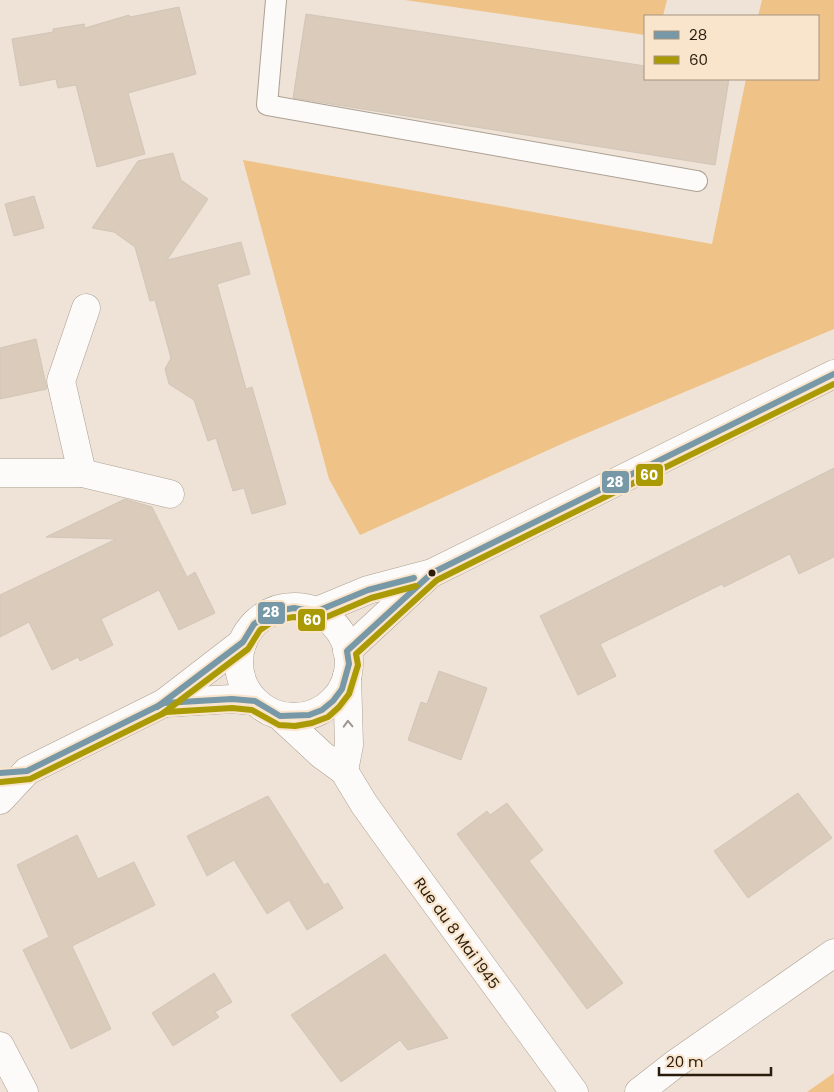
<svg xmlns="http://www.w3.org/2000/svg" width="834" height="1092" font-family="Poppins,sans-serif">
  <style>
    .green { fill: #efc287 }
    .building { fill: #dacbba; stroke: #d1c6b9 }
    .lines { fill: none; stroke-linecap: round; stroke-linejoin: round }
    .service-casing { stroke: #ada194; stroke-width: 22 }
    .minor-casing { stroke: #ada194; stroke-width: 29 }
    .tertiary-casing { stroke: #ada194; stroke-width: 29 }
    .service { stroke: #fcfbf9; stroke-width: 20 }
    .minor { stroke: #fcfbf9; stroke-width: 28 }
    .tertiary { stroke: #fcfbf9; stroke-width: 28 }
    .bus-1-casing { stroke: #f9e4cc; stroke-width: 10 }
    .bus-2-casing { stroke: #f9e4cc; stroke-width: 10 }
    .bus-1 { stroke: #7798a6; stroke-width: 6 }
    .bus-2 { stroke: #aa9a06; stroke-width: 6 }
    .oneway { stroke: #9e978f }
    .bus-dot { fill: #2a1d0e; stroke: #f9e4cc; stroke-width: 2 }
    .labels { text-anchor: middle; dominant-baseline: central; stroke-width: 4.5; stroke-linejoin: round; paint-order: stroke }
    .street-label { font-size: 15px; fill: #2a1d0e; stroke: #f9e4cc }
    .line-badge { stroke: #f9e4cc; stroke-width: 2 }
    .badge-label { font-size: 14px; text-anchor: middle; font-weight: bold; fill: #fff }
  </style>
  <rect width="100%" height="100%" fill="#eee3d6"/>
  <g class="green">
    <polygon points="405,0 667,0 663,16 645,16 645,35"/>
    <polygon points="762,0 834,0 834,329 566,442 360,535 329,479 243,160 712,244 746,79 818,79 818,16 758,16"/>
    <polygon points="834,1073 834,1092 807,1092"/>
  </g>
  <g class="building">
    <polygon points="179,7 196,74 128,93 145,154 97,167 76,85 58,88 56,79 20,86 12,39 53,32 53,29 84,24 85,28 129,15 130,17"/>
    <polygon points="306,14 645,66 645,79 729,79 715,165 293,98"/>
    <polygon points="173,153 181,180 208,199 167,260 241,242 250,274 217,284 246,389 252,387 286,504 252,514 244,488 233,491 216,438 208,441 194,400 169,384 165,369 171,358 155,300 150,301 135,247 114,232 92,228 138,161"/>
    <polygon points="34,196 44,228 14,236 5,204"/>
    <polygon points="36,339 47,389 0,399 0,348"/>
    <polygon points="834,468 834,557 799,574 790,554 724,587 722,584 600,644 616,676 578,695 540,616"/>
    <polygon points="125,499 152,507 187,577 195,572 215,613 179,630 159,590 101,619 113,645 80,661 78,657 52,670 29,622 0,637 0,595 116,539 46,537"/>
    <polygon points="439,671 487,688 461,760 408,740 421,702 427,704"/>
    <polygon points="798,793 832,838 748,898 714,851"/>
    <polygon points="268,796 324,885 328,883 343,908 307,930 289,900 267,914 234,860 207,876 187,836"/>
    <polygon points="507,803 543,850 529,861 623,983 587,1009 457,834 487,811 490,815"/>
    <polygon points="77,835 98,879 134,862 155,905 72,946 111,1029 71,1049 23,950 49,937 17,865"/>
    <polygon points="385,954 448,1038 408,1050 400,1040 341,1082 291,1015"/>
    <polygon points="214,973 232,1002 215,1012 219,1017 173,1046 152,1013"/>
  </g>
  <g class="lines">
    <g class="service-casing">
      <polyline id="service" points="276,0 267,105 697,181"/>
    </g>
    <g class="minor-casing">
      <g id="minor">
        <polyline points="0,473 82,473 170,494"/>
        <polyline points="82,473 61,381 86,308"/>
        <polyline points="280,716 322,755 344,771 364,804 397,850 574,1092"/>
        <polyline points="344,771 349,745 347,676"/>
        <polyline points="639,1092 675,1064 834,953"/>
      </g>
    </g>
    <g class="tertiary-casing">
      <g id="tertiary">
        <circle cx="294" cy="662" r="55"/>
        <polyline points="315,612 368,590 432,573 834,374"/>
        <polyline points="347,651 429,575"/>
        <polyline points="164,703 232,699 255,701"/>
        <polyline points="0,800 27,771 164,703 243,642"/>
        <polyline points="0,1046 24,1092"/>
      </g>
    </g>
    <use href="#service" class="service"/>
    <use href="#minor" class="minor"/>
    <use href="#tertiary" class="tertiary"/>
    <g class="bus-1-casing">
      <g id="bus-1">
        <polyline points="157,707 243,642 254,624 272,612 294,608 315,612 368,590 414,578"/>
        <polyline points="0,773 27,771 164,703 232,699 255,701 280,716 309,715 322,710 333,701 342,689 349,664 347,651 432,573 834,374"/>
      </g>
    </g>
    <g class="bus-2-casing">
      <g id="bus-2">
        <polyline points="162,714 248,649 260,630 275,620 294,617 317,621 371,598 416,586"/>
        <polyline points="1,782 30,779 166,712 232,708 252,710 279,725 295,726 312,723 328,717 339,707 349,694 358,665 356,654 437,580 834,384"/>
      </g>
    </g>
    <use href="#bus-1" class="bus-1"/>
    <use href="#bus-2" class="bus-2"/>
  </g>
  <defs><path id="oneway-chevron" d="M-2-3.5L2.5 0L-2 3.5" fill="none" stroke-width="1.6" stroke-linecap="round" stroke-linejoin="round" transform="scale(1.25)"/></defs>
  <use class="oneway" href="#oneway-chevron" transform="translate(348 724) rotate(-92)"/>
  <circle class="bus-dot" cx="432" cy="573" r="4.5"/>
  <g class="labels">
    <g class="street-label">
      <text transform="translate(457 933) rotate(54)">Rue du 8 Mai 1945</text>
    </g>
  </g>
  <g class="line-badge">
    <rect x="635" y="463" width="29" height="24" rx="5" fill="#aa9a06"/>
    <rect x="601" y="470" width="29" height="24" rx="5" fill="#7798a6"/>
    <rect x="257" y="601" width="29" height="24" rx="5" fill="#7798a6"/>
    <rect x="297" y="608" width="29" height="24" rx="5" fill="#aa9a06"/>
  </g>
  <g class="badge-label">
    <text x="649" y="480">60</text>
    <text x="615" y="487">28</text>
    <text x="271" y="617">28</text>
    <text x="312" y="625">60</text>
  </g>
  <rect x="644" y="15" width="175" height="65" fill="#f9e4cc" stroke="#a69480"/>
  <rect x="654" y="31" width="25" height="8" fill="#7798a6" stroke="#a69480"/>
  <text x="689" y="40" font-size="15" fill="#2a1d0e">28</text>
  <rect x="654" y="56" width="25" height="8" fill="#aa9a06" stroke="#a69480"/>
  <text x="689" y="65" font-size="15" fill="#2a1d0e">60</text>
  <path d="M659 1067v8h112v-8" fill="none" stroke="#2a1d0e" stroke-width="2.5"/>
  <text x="666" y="1067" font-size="15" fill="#2a1d0e" stroke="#f9e4cc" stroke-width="4" paint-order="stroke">20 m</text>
</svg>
